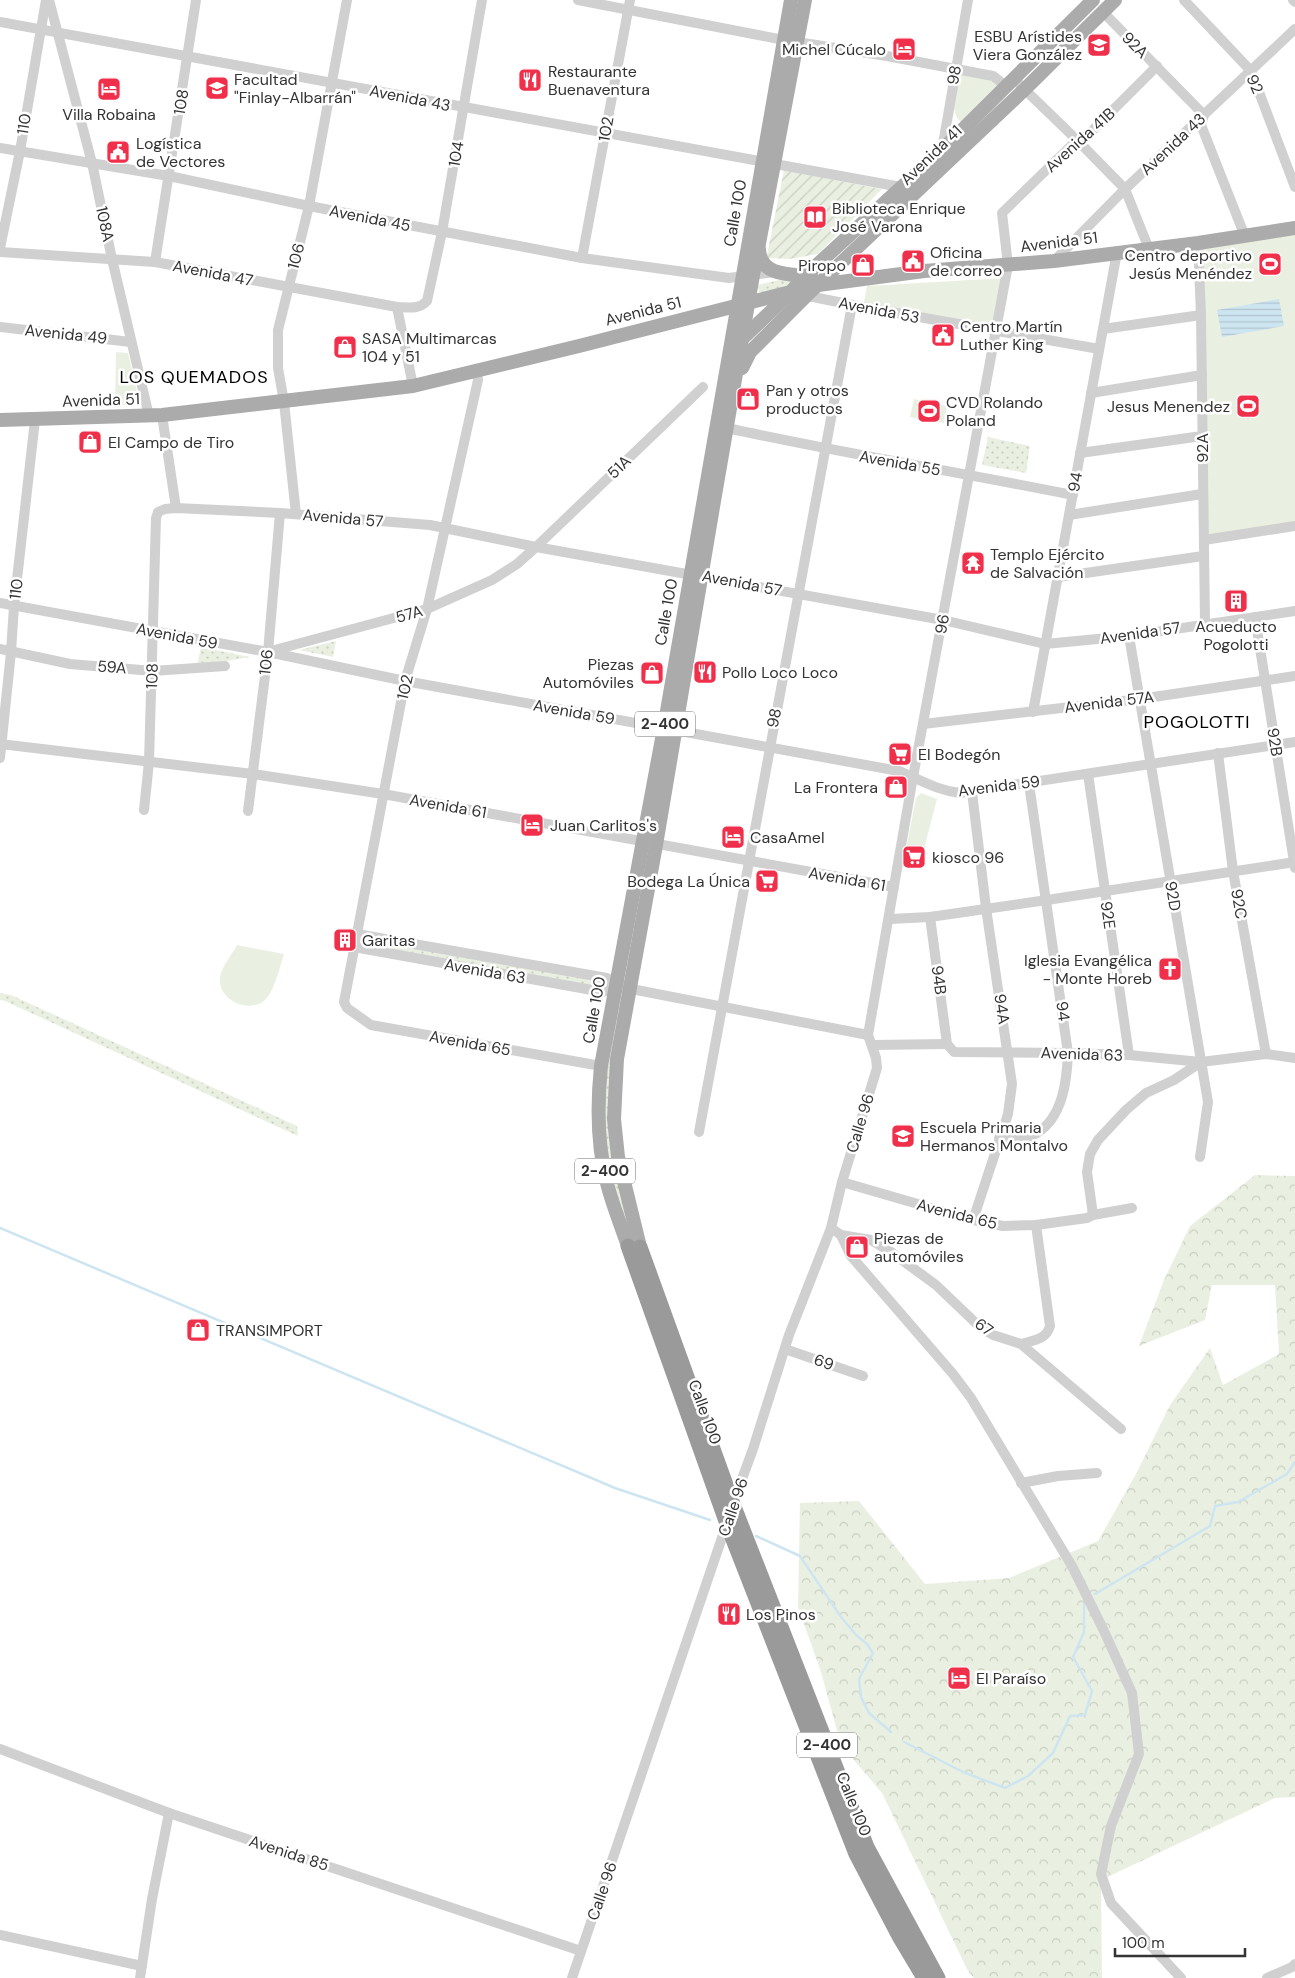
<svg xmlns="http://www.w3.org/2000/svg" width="1295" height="1978" font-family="'DM Sans',sans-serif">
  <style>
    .grass { fill: url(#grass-dots) }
    .forest { fill: url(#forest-crowns) }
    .park { fill: #eaf0e1 }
    .garden { fill: url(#garden-furrows) }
    .water { fill: url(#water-rules) }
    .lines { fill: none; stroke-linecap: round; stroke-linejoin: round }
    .stream { stroke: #cde5f0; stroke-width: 2.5 }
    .minor { stroke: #d0d0d0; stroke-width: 10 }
    .major { stroke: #ababab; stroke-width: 14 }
    .highway { stroke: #9a9a9a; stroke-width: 15 }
    .labels { text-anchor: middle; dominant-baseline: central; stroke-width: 5; stroke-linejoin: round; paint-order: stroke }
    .shield { fill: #fff; stroke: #707070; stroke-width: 1 }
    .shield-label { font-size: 15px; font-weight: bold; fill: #333 }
    .poi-label { font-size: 16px; fill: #333; stroke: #fff; text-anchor: start }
    .street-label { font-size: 16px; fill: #333; stroke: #fff }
    .neighbourhood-label { font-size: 18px; letter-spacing: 1px; fill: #000; stroke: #fff }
  </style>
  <defs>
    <pattern id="grass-dots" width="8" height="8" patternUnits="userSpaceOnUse" patternTransform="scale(1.25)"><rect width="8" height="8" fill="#eaf0e1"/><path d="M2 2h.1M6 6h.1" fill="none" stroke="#c9cec2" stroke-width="1.8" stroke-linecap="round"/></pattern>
    <pattern id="forest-crowns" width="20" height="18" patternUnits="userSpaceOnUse" patternTransform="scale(1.25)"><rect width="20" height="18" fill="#eaf0e1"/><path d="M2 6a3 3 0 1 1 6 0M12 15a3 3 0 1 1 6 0" fill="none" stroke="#c9cec2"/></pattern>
    <pattern id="garden-furrows" width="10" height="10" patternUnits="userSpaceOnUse" patternTransform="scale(1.25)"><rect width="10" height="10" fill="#eaf0e1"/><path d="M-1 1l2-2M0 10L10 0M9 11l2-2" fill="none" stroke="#c9cec2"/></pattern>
    <pattern id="water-rules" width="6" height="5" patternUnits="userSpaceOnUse" patternTransform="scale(1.25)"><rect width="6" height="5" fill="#cde5f0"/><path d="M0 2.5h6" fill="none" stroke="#b0c5ce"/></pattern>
  </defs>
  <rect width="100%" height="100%" fill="#fff"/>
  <g class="grass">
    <polygon points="791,277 793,283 769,292 759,292 758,285"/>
    <polygon points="988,437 1030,446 1026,473 982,465"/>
    <polygon points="336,641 333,657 299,650"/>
    <polygon points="201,647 250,657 197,666"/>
    <polygon points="358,937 606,981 611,986 603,990 357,945"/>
    <path d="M622,991H624L609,1119L611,1158L627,1218L633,1249C624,1219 612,1188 607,1157C598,1101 611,1045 622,991Z"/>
    <polygon points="0,993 11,995 297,1126 298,1136 5,1001 0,1000"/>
  </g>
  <polygon class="forest" points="1255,1175 1295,1176 1295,1797 1275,1798 1101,1880 1102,1978 974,1978 968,1971 882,1793 841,1745 821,1672 798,1607 800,1503 859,1501 925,1584 1009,1578 1098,1541 1137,1472 1170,1405 1210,1348 1223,1385 1279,1354 1275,1285 1212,1285 1205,1320 1139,1346 1164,1280 1190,1226"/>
  <g class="park">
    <path d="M959,73L993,79L999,85L961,122C948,112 957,87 959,73Z"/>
    <polygon points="1295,228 1295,526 1204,540 1198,243"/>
    <polygon points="1005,278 995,331 863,307 867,286"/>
    <polygon points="116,352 128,353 140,405 115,405"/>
    <polygon points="914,399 947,406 944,423 910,417"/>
    <polygon points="921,793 937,799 919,868 903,865 916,798"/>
    <path d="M237,945L284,954C280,967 274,992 265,1000C250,1014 218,1000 220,979C220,968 232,955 237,945Z"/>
  </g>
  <polygon class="garden" points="784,170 882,189 818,254 790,259 768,258 767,255"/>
  <polygon class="water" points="1279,299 1284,326 1222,337 1217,310"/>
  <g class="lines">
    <g class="stream">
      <polyline points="0,1228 615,1488 710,1520"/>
      <polyline points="756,1536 800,1556 841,1617 856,1635 867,1644 873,1653 859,1679 861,1697 869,1713 891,1732"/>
      <polyline points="1095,1594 1210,1526 1215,1506 1238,1502 1287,1474 1295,1462"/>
      <polyline points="904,1742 963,1772 1005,1788 1028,1776 1053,1753 1070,1716 1085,1715 1092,1691 1073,1657 1084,1632 1084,1604"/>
    </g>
    <g class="minor">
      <polyline points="49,0 92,163 112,259 149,416"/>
      <polyline points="578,0 784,40 887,56 993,76 1006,86"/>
      <polyline points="1184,0 1251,71 1295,187"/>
      <polyline points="1293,0 1295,2"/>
      <polyline points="1103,12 1204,115 1201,125 1244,234"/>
      <polyline points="0,22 901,187"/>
      <polyline points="1014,79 1080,143 1125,189 1149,249"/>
      <polyline points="0,148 169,176 309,206 582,258 729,278 774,272"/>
      <polyline points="942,150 968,0"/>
      <polyline points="1198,243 1201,315 1205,623"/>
      <polyline points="0,248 20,151 46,0"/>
      <path d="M0,252L155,262L397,307C408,307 419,310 427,301L442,232L482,0"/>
      <polyline points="582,258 630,0"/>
      <polyline points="1054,261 1125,189 1295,29"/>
      <polyline points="155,262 196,0"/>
      <polyline points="803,295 863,307 1099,349"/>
      <polyline points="397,307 413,386"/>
      <polyline points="0,327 131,342"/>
      <polyline points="1103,329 1201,315"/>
      <polyline points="477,371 478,380 427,609 405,681 344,1002 347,1008 371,1025 601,1066"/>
      <polyline points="1091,393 1202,375"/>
      <polyline points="162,415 176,508"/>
      <path d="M727,428C842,453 957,472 1073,495"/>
      <polyline points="1080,453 1202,436"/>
      <polyline points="296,514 284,402 278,368 278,330 309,206 347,0"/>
      <polyline points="1069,515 1202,494"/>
      <polyline points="1204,540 1295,526"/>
      <polyline points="1058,577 1203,556"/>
      <path d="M0,603L268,652L405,681L899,771C921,780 936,790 960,793L1295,742"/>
      <polyline points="1255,617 1295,868"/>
      <polyline points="1129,636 1208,1102 1200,1157"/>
      <polyline points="0,649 70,664 153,671 225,666"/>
      <polyline points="271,651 427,609 492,580 517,564 536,547 703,387"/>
      <polyline points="1033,712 1117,252"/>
      <polyline points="923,724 1140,699 1295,676"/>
      <polyline points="0,744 253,774 383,794 894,887"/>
      <polyline points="1218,753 1233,871 1266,1054"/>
      <polyline points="0,758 11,652 14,606 35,420"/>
      <polyline points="1088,774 1129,1055"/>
      <polyline points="972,792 986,908 1012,1084 1008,1114 973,1220"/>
      <polyline points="144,810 149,762 156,518 158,512 165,509 176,508 280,513 430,525 536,547 943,620 1045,644 1129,636 1295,611"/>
      <polyline points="248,811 268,652 280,513"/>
      <polyline points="930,917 947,1044 954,1052 1068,1053 1129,1055 1201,1062 1266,1054 1295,1058"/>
      <polyline points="890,919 930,917 1047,900 1295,862"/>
      <polyline points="354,947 603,992 616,986 607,978 357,934"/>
      <polyline points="616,986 868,1035"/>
      <polyline points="868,1035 913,777 1008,265 1002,213 1072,145 1080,143 1157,66"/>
      <polyline points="872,1045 947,1044"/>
      <polyline points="699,1132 852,305"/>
      <path d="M999,1138C1011,1139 1026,1140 1037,1133C1063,1117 1067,1080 1068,1053L1029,784"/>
      <polyline points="842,1182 973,1220 1003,1226 1036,1225 1087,1218 1093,1215 1132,1208"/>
      <polyline points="1093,1215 1087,1172 1090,1154 1098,1140 1126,1110 1146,1093 1174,1080 1201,1062"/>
      <polyline points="831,1228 841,1235 851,1256 953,1374 971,1398 1072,1566 1104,1631 1132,1693 1139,1754 1111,1826 1101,1874 1111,1903 1181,1978"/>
      <polyline points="841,1235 871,1240 891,1252 936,1285 981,1328 993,1335 1021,1344 1121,1429"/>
      <path d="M1021,1344C1034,1340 1046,1340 1050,1326L1036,1225"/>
      <polyline points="785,1349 863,1376"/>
      <polyline points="1021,1483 1058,1476 1097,1473"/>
      <polyline points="732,1506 753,1449 789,1335 831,1228 842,1182 877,1068 876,1058 868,1035"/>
      <polyline points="0,1749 169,1813 581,1951"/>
      <polyline points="0,1935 142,1966"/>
      <polyline points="140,1978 152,1899 169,1813"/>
      <polyline points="572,1978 727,1523"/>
      <polyline points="1267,1978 1292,1967 1295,1964"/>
    </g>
    <g class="major">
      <path d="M759,249C760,277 791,274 811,276"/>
      <polyline points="742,339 790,293 805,276 942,150 1093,0"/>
      <polyline points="742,368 750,352 807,295 1025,89 1115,0"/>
      <polyline points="0,420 162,415 413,386 579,346 818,285 924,271 1054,261 1198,243 1295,228"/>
      <path d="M628,1246C621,1225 612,1204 607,1183C597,1145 597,1105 601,1066L664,728L791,0"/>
      <polyline points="640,1247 618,1157 614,1119 617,1059 656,845 714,501 753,275 805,0"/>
    </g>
    <g class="highway">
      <polyline points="628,1246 727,1524 856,1854 900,1938 924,1978"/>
      <polyline points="640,1247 733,1504 867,1847 938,1978"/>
    </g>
  </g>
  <defs>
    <g id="school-square" transform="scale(1.25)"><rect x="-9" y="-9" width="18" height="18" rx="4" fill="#f02f4b" stroke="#fff"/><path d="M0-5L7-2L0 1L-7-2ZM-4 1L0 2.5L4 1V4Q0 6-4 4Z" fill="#fff"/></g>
    <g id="hotel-square" transform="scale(1.25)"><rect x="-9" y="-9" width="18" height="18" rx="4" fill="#f02f4b" stroke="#fff"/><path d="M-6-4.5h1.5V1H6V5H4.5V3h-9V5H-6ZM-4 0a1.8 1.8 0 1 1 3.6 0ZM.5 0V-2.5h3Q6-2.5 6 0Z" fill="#fff"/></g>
    <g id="restaurant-square" transform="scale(1.25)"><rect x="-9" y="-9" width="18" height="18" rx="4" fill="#f02f4b" stroke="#fff"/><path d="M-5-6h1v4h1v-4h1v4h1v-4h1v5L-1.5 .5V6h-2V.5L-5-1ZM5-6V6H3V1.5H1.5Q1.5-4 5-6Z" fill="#fff"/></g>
    <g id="university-square" transform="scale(1.25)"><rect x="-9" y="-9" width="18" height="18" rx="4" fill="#f02f4b" stroke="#fff"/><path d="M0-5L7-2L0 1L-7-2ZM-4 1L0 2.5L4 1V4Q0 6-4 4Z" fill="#fff"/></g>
    <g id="civic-square" transform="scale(1.25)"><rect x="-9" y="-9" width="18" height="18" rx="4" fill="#f02f4b" stroke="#fff"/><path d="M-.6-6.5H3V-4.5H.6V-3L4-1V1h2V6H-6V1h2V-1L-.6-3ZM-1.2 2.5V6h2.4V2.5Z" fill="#fff"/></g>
    <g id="library-square" transform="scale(1.25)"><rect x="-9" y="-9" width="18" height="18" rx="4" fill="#f02f4b" stroke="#fff"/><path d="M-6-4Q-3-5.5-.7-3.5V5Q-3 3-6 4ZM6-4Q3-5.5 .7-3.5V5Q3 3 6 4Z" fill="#fff"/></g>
    <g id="stadium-square" transform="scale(1.25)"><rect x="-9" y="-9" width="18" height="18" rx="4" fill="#f02f4b" stroke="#fff"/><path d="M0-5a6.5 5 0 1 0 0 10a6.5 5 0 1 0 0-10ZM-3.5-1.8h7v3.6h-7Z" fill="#fff"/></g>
    <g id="shop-square" transform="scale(1.25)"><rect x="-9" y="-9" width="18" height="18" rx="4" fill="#f02f4b" stroke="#fff"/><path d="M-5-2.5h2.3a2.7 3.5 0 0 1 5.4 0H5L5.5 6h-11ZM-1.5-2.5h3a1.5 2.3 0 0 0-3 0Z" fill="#fff"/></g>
    <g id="temple-square" transform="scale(1.25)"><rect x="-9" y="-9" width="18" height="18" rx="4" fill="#f02f4b" stroke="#fff"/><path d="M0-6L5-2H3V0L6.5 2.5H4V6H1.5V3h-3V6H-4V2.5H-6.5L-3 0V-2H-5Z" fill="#fff"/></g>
    <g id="building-square" transform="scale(1.25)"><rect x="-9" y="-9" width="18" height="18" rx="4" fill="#f02f4b" stroke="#fff"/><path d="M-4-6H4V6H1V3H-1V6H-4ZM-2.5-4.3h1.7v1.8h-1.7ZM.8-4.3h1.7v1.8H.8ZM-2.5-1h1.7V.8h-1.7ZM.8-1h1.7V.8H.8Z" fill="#fff"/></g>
    <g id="supermarket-square" transform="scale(1.25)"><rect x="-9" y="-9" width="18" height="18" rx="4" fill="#f02f4b" stroke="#fff"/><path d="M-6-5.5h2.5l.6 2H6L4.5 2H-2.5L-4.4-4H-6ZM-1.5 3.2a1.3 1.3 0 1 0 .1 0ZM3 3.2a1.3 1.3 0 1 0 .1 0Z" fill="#fff"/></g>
    <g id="church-square" transform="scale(1.25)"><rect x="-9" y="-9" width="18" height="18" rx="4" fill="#f02f4b" stroke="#fff"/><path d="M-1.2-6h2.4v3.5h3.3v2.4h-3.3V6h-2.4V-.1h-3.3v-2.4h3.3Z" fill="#fff"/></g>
  </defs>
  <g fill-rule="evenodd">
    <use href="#school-square" x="1099" y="45"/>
    <use href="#hotel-square" x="904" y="49"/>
    <use href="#restaurant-square" x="530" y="80"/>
    <use href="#university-square" x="217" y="88"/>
    <use href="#hotel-square" x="109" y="89"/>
    <use href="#civic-square" x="118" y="152"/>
    <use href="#library-square" x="815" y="217"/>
    <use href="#civic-square" x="913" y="261"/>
    <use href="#stadium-square" x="1270" y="264"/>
    <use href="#shop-square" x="863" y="265"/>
    <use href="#civic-square" x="943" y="335"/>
    <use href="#shop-square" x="345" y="347"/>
    <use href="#shop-square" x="748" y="399"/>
    <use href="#stadium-square" x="1248" y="406"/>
    <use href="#stadium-square" x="929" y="411"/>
    <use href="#shop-square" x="90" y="442"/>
    <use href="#temple-square" x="973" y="563"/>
    <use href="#building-square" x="1236" y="601"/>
    <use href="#restaurant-square" x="705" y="672"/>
    <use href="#shop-square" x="652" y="673"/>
    <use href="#supermarket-square" x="900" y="754"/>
    <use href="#shop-square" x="896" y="787"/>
    <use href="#hotel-square" x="532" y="825"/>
    <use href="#hotel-square" x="733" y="837"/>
    <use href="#supermarket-square" x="914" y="857"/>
    <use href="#supermarket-square" x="767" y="881"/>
    <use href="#building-square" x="345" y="940"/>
    <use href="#church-square" x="1170" y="969"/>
    <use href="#school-square" x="903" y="1136"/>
    <use href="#shop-square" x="857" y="1247"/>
    <use href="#shop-square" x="198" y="1330"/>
    <use href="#restaurant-square" x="729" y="1614"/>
    <use href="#hotel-square" x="959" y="1678"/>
  </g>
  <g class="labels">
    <g class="shield">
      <rect x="635" y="711.5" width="60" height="25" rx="4"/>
      <rect x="575" y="1158.5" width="60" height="25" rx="4"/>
      <rect x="797" y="1732.5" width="60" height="25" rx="4"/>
    </g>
    <g class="shield-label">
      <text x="665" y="724">2-400</text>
      <text x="605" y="1171">2-400</text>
      <text x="827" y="1745">2-400</text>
    </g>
    <g class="poi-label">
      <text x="1082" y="36" text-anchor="end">ESBU Arístides<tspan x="1082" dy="18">Viera González</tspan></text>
      <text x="886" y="49" text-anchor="end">Michel Cúcalo</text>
      <text x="548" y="71">Restaurante<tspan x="548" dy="18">Buenaventura</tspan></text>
      <text x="234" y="79">Facultad<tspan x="234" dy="18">"Finlay-Albarrán"</tspan></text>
      <text x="109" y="114" text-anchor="middle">Villa Robaina</text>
      <text x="136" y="143">Logística<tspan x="136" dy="18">de Vectores</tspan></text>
      <text x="832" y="208">Biblioteca Enrique<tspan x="832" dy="18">José Varona</tspan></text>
      <text x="930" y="252">Oficina<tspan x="930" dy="18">de correo</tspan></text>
      <text x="1252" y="255" text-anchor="end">Centro deportivo<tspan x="1252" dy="18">Jesús Menéndez</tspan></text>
      <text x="846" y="265" text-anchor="end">Piropo</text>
      <text x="960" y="326">Centro Martín<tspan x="960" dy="18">Luther King</tspan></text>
      <text x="362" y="338">SASA Multimarcas<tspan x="362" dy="18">104 y 51</tspan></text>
      <text x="766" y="390">Pan y otros<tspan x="766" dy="18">productos</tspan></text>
      <text x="946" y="402">CVD Rolando<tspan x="946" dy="18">Poland</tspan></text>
      <text x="1230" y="406" text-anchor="end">Jesus Menendez</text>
      <text x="108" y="442">El Campo de Tiro</text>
      <text x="990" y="554">Templo Ejército<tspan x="990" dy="18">de Salvación</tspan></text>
      <text x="1236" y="626" text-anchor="middle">Acueducto<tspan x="1236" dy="18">Pogolotti</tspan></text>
      <text x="634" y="664" text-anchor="end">Piezas<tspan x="634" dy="18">Automóviles</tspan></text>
      <text x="722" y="672">Pollo Loco Loco</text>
      <text x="918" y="754">El Bodegón</text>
      <text x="878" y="787" text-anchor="end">La Frontera</text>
      <text x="550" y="825">Juan Carlitos's</text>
      <text x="750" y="837">CasaAmel</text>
      <text x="932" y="857">kiosco 96</text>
      <text x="750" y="881" text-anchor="end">Bodega La Única</text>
      <text x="362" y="940">Garitas</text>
      <text x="1152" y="960" text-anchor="end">Iglesia Evangélica<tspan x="1152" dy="18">- Monte Horeb</tspan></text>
      <text x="920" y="1127">Escuela Primaria<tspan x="920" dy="18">Hermanos Montalvo</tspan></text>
      <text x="874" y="1238">Piezas de<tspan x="874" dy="18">automóviles</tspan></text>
      <text x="216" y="1330">TRANSIMPORT</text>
      <text x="746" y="1614">Los Pinos</text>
      <text x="976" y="1678">El Paraíso</text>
    </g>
    <g class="street-label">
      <text transform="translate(1135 45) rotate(45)">92A</text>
      <text transform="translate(954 75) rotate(-80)">98</text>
      <text transform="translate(1255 84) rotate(66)">92</text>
      <text transform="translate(410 98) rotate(11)">Avenida 43</text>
      <text transform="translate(181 102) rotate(-81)">108</text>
      <text transform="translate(24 124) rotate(-81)">110</text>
      <text transform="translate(606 129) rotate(-80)">102</text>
      <text transform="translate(1080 140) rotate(-42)">Avenida 41B</text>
      <text transform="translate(1173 144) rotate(-43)">Avenida 43</text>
      <text transform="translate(456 154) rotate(-80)">104</text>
      <text transform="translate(931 155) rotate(-44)">Avenida 41</text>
      <text transform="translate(735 213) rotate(-80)">Calle 100</text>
      <text transform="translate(370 218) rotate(11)">Avenida 45</text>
      <text transform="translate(105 224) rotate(78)">108A</text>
      <text transform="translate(1059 242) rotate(-7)">Avenida 51</text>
      <text transform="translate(296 256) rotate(-75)">106</text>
      <text transform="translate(213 273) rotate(11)">Avenida 47</text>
      <text transform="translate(879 310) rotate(11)">Avenida 53</text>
      <text transform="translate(643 311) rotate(-14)">Avenida 51</text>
      <text transform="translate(66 334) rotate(6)">Avenida 49</text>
      <text transform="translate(101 400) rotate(-2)">Avenida 51</text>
      <text transform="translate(1202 448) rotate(-90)">92A</text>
      <text transform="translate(900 463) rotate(10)">Avenida 55</text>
      <text transform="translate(619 467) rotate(-44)">51A</text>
      <text transform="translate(1075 482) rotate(-80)">94</text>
      <text transform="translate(343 518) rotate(5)">Avenida 57</text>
      <text transform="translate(742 583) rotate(11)">Avenida 57</text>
      <text transform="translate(16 589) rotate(-83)">110</text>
      <text transform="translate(666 612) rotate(-80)">Calle 100</text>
      <text transform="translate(409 614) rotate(-16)">57A</text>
      <text transform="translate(942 624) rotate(-80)">96</text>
      <text transform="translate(1140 633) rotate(-8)">Avenida 57</text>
      <text transform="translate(177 636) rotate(11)">Avenida 59</text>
      <text transform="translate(266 662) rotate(-84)">106</text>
      <text transform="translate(112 667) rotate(4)">59A</text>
      <text transform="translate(152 676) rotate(-88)">108</text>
      <text transform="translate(405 687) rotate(-77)">102</text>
      <text transform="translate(1109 702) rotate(-7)">Avenida 57A</text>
      <text transform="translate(574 712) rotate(10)">Avenida 59</text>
      <text transform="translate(774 718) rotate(-79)">98</text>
      <text transform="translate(1275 742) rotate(81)">92B</text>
      <text transform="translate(999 786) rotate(-7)">Avenida 59</text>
      <text transform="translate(448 806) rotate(10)">Avenida 61</text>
      <text transform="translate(847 879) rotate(10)">Avenida 61</text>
      <text transform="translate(1173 896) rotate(80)">92D</text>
      <text transform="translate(1239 904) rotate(80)">92C</text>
      <text transform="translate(1108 915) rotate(82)">92E</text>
      <text transform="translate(485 971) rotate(10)">Avenida 63</text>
      <text transform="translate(939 980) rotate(82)">94B</text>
      <text transform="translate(1002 1009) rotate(81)">94A</text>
      <text transform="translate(594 1010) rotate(-80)">Calle 100</text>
      <text transform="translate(1063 1011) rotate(82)">94</text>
      <text transform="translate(470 1043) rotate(10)">Avenida 65</text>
      <text transform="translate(1082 1054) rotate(2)">Avenida 63</text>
      <text transform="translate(860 1123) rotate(-73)">Calle 96</text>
      <text transform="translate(957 1214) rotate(14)">Avenida 65</text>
      <text transform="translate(984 1327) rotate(35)">67</text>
      <text transform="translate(824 1362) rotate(19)">69</text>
      <text transform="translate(705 1412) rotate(70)">Calle 100</text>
      <text transform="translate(733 1507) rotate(-71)">Calle 96</text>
      <text transform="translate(854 1804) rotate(68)">Calle 100</text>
      <text transform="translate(289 1853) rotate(18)">Avenida 85</text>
      <text transform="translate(602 1891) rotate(-71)">Calle 96</text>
    </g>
    <g class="neighbourhood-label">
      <text x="194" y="377">LOS QUEMADOS</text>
      <text x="1197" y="722">POGOLOTTI</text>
    </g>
  </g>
  <path d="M1115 1948v8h130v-8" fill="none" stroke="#333333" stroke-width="2.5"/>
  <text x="1122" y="1948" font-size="15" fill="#333333" stroke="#ffffff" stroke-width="4" paint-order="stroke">100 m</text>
</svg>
